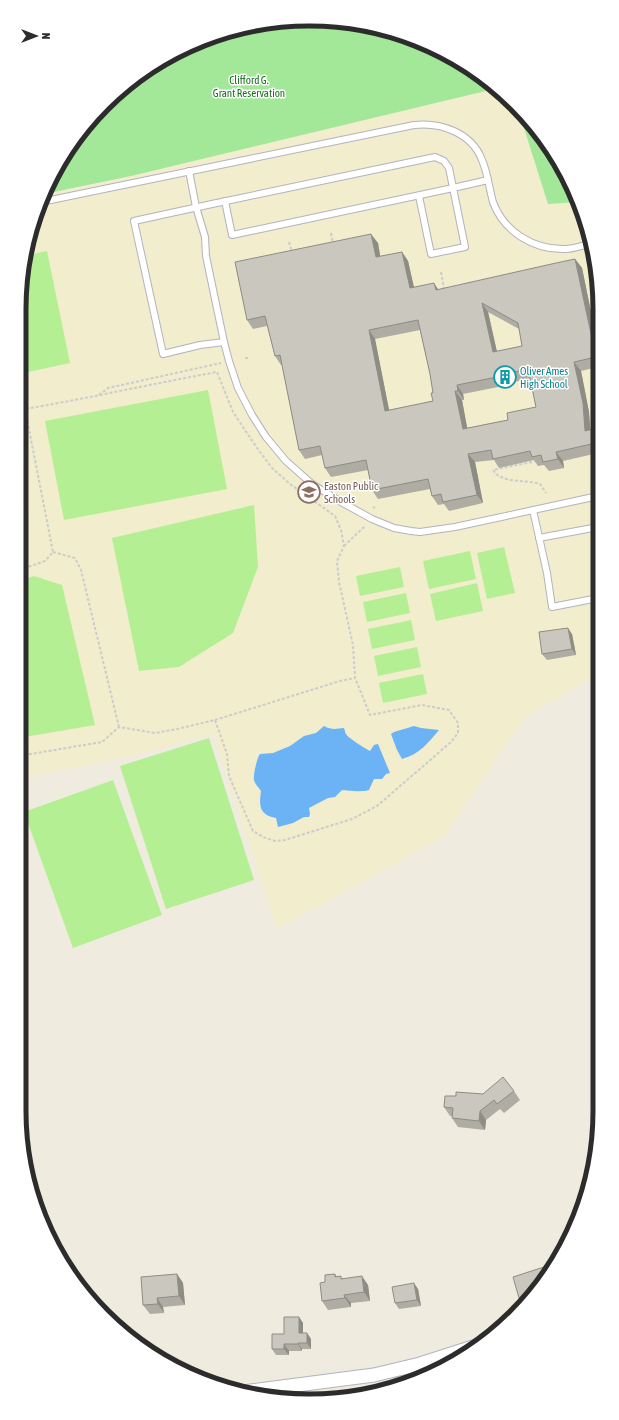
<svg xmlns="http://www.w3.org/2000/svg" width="619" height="1420" font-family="'Asap Condensed',sans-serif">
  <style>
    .education { fill: #f1edcd }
    .green { fill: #a2e898 }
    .pitch { fill: #b4ef94 }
    .water { fill: #6cb3f5 }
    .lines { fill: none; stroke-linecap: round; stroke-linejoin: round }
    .lane-casing { stroke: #b2b2c1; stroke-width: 8 }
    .street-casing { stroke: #b2b2c1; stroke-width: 15 }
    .path { stroke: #ccc; stroke-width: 2; stroke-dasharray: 3 2; stroke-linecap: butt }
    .lane { stroke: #fff; stroke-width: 6 }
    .street { stroke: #fff; stroke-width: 13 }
    .wall { fill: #aeaca3; fill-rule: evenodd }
    .shaded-wall { fill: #8d8c85 }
    .building { fill: #cac8be; stroke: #8d8c85; fill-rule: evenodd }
    .labels { text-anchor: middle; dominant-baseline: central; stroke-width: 3; stroke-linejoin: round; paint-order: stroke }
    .park-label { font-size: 11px; fill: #176f18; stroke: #fff }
    .culture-label { font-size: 11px; fill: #0d838f; stroke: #fff; text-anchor: start }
    .education-label { font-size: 11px; fill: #785e54; stroke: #fff; text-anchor: start }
    .rim { fill: none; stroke: #2c2c2c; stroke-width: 5 }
  </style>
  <rect width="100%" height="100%" fill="#efebde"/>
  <polygon class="education" points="494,89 528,118 570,181 597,271 599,674 525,717 445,836 277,929 213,734 129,757 19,778 19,309 34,216 44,194 131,176"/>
  <g class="green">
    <polygon points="291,20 348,22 403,34 471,68 494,89 131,176 44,194 58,164 91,118 133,79 181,49 235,29"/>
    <polygon points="518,109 528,118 570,181 576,202 548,204"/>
  </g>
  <g class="pitch">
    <polygon points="47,251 70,363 19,374 19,309 28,255"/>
    <polygon points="208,390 227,489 64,520 45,421"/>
    <polygon points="254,505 258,567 233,633 179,667 139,671 112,538"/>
    <polygon points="504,547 515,593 487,599 477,553"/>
    <polygon points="470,551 476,579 429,589 423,561"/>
    <polygon points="400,567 404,587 360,596 356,576"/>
    <polygon points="34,576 62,585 95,725 19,738 19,581"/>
    <polygon points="477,583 483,611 436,621 430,594"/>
    <polygon points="406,593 410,613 367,622 363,602"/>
    <polygon points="411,620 415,640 372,649 368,629"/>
    <polygon points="417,647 421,667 378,676 374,656"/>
    <polygon points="423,674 427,694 383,703 379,683"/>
    <polygon points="209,738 254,880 166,909 120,766"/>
    <polygon points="113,780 162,915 73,948 24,812"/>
  </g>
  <g class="water">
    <path d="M324,726C331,730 336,729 344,728C345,730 345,733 346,734C348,738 366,749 370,751L374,745L378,744L390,773L386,774L382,779H374L369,790C364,792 348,791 342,790L335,797L328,798L309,808L310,814L309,817H304L293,823L278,827L276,818C259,815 259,806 261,791C259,788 255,784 254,780C253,776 257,757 260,754L273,753L290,746L304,736L316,733Z"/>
    <path d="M414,726L421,728L439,730C428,743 420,754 402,759L397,750L391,734L394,732Z"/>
  </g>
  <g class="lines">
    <g class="lane-casing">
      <g id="lane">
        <polyline points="189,171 196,207 205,237 206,256 224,342 229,361 238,388 252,415 266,437 286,461 312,484 341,502 372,519 394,528 411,531 420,532 455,527 598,496"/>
        <polyline points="225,201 232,235 453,188 488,180"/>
        <path d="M41,202L414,125C441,122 472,133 482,160C488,174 489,188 493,202C504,232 534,250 565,249C573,249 581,246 589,244"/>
        <polyline points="224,342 200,345 163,354 134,221 212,204 435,157 444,161 449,168 465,247 431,254 419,196"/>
        <polyline points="533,510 547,573 552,607 598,598"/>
        <polyline points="539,538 598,527"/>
        <polyline points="599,866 599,873"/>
      </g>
    </g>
    <g class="street-casing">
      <polyline id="street" points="243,1392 374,1375 420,1364 473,1347"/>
    </g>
    <g class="path">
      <polyline points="331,233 333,244"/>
      <polyline points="289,242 292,252"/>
      <polyline points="441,272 444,289"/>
      <polyline points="245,358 250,358"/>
      <polyline points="99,395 108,388 221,363"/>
      <path d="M537,461L493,470C501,484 526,479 540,484L546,493"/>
      <polyline points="373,507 375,508"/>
      <polyline points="344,546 365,526"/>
      <polyline points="53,552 75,558 81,570 119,727"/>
      <polyline points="19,570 45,561 53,552 25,409"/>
      <polyline points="215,720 340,681 355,678"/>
      <path d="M19,756L102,742L119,727L155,733L177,729L215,720L227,754L229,776L253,831L263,837L275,841L285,840L352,819L377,806L451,742L458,733V723L449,710L422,705L370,715L355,678L353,645L339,582L337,561L344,546L341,530L335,516L290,484L272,468L257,448L233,412L217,372C151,384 85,399 19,410"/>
    </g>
    <use href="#lane" class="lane"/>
    <use href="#street" class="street"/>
  </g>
  <g class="wall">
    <path d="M378,243L380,257L402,252L408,261L414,287L439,290L575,259L582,268L598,346V367L581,371L589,412L590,430L593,429L598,436V453L563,461L564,468L549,471L544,465L538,466L534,460L499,468L494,460L475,462L483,503L449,511L444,504L438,505L432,496L430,489L378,499L372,490L368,470L331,477L325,468L322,455L305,459L299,450L282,365H281L275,356L267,326L253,329L247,320ZM488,312L519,329L522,346L497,352ZM420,330L430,374L433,393V401L389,410L375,339ZM530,379L536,407L508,420L467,428L462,400H464L463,394L503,386V384Z"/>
    <polygon points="572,634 576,655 547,660 542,654"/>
    <polygon points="514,1091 520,1100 504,1113 500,1109 486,1120 485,1130 458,1127 452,1118 452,1116 450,1116 444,1107 456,1096 483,1094"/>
    <polygon points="547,1266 550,1271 528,1302 523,1304 519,1298"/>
    <polygon points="177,1274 183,1283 185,1305 163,1307 164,1313 150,1314 143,1305"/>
    <polygon points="335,1274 337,1277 368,1285 370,1301 351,1303 351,1307 328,1310 322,1301 325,1282"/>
    <polygon points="418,1289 421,1306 399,1309 395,1303"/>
    <polygon points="299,1317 303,1323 303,1333 307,1333 311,1339 311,1349 302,1349 302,1351 289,1351 289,1355 276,1355 272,1349 284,1334"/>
  </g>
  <g class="shaded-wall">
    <polygon points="371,234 378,243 382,266 376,257"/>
    <polygon points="402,252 408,261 416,297 410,288"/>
    <polygon points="575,259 582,268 598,346 598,360 596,357"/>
    <polygon points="434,283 440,292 436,290"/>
    <polygon points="482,303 488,312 499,361 493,352"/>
    <polygon points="369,330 375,339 391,420 385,411"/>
    <polygon points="574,362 581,371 589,412 591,440 585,431"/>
    <polygon points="496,376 503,384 503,386 497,377"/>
    <polygon points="457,385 463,394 464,400 458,391"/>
    <polygon points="455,391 462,400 469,438 463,429"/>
    <polygon points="593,429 598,436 598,446 596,443"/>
    <polygon points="556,452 563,461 564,468 558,459"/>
    <polygon points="468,454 475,462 483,503 477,495"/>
    <polygon points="568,628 572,634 576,655 572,649"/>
    <polygon points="480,1111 486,1120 485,1130 479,1121"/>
    <polygon points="177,1274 183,1283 185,1305 179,1296"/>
    <polygon points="362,1276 368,1285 370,1301 364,1292"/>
    <polygon points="414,1283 418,1289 421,1306 417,1300"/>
    <polygon points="344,1295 351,1303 351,1307 345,1298"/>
    <polygon points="157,1298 163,1307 164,1313 158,1304"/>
    <polygon points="299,1317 303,1323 303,1339 299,1333"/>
    <polygon points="307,1333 311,1339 311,1349 307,1343"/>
    <polygon points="298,1343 302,1349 302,1351 298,1344"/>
    <polygon points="284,1344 289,1351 289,1355 284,1349"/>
  </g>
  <g class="building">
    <path d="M371,234L376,257L402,252L410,288L434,283L436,290L556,263L575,259L596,357L574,362L583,403L585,431L593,429L596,443L556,452L558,459L543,462L541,455L532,457L530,451L493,459L491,450L468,454L477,495L443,502L441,494L432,496L428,479L372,490L366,460L325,468L320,446L299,450L280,355L275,356L265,316L247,320L235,262ZM482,303L518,323L522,346L493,352ZM418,320L430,374L433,393H431L433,401L385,411L369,330ZM528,369L536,407L507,413L508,420L463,429L455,391H458L457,385L497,377L496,376Z"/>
    <polygon points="568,628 572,649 542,654 539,632"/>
    <polygon points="503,1077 514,1091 497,1104 494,1100 480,1111 479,1121 452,1118 453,1108 444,1107 445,1096 456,1096 456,1092 483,1094"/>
    <polygon points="547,1266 549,1273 540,1285 533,1287 535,1292 534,1293 519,1298 513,1277"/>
    <polygon points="177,1274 179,1296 157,1298 158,1304 143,1305 141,1277"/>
    <polygon points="335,1274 335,1277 341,1276 341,1279 362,1276 364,1292 344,1295 345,1298 322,1301 320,1283 325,1282 325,1275"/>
    <polygon points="414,1283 417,1300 395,1303 392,1287"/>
    <polygon points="284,1317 299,1317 299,1333 307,1333 307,1343 298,1343 298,1344 284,1344 284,1349 272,1349 272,1334 284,1334"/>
  </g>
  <defs>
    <g id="building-ring" transform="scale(1.15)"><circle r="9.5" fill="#fff" stroke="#0f9aa8" stroke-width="1.5"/><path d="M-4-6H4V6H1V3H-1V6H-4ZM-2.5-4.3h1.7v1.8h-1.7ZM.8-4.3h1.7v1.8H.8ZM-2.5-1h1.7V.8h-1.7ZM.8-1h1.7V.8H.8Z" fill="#0f9aa8"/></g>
    <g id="school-ring" transform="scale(1.15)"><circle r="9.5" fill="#fff" stroke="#8d6e63" stroke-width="1.5"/><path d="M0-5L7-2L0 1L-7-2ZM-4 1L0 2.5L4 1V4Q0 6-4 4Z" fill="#8d6e63"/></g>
  </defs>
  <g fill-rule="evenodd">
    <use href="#building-ring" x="505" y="377"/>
    <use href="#school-ring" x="309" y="492"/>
  </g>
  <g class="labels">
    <g class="park-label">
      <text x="249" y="80">Clifford G.<tspan x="249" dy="13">Grant Reservation</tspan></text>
    </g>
    <g class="culture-label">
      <text x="520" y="371">Oliver Ames<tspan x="520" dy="13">High School</tspan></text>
    </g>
    <g class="education-label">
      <text x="324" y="486">Easton Public<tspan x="324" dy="13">Schools</tspan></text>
    </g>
  </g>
  <path d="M0 0H619V1420H0ZM309 26H310A283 283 0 0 1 593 309V1111A283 283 0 0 1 310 1394H309A283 283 0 0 1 26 1111V309A283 283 0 0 1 309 26Z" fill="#fff" fill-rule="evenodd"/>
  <path class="rim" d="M309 26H310A283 283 0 0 1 593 309V1111A283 283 0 0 1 310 1394H309A283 283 0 0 1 26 1111V309A283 283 0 0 1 309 26Z"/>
  <g transform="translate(36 36) rotate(90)" stroke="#ffffff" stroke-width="3" paint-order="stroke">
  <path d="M0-3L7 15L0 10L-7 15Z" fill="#2c2c2c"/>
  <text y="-6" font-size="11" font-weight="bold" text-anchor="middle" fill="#2c2c2c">N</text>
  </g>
</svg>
